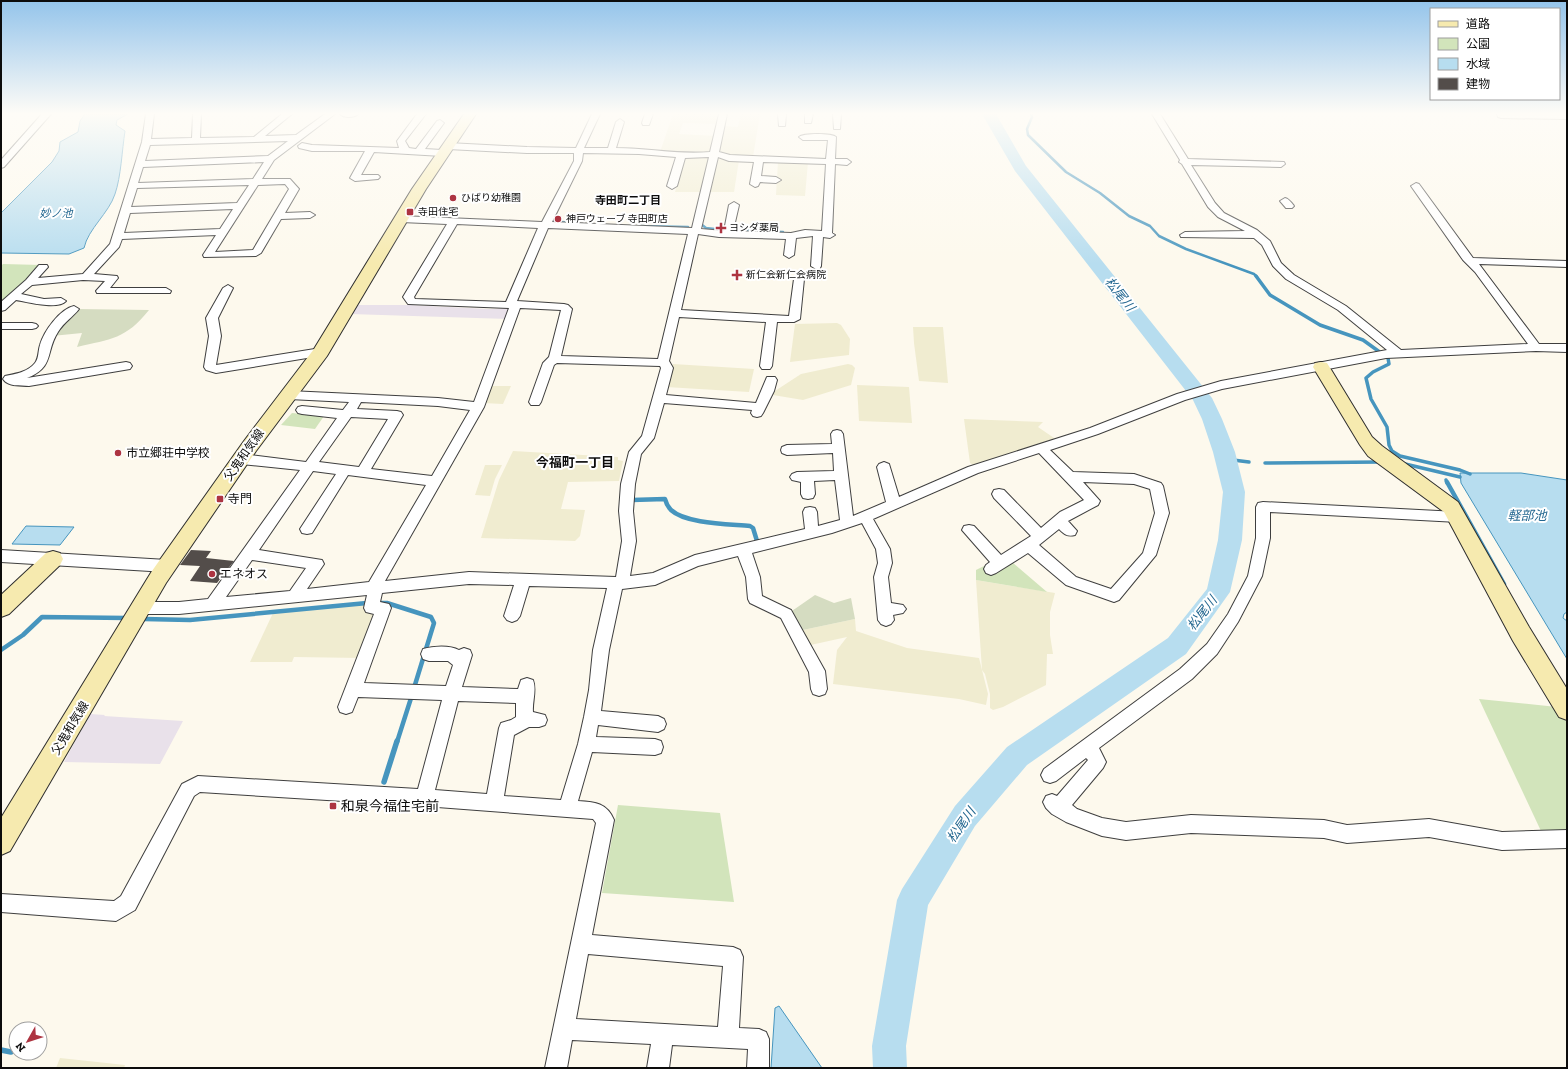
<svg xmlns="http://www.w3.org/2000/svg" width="1568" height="1069" font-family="'Zilla Slab','Noto Sans JP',serif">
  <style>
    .industrial { fill: #e9e1ea }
    .farmland { fill: #f0ecd0 }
    .green { fill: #d2e4bb }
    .cemetery { fill: #d5dcc1 }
    .water { fill: #b7ddef; stroke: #4695be }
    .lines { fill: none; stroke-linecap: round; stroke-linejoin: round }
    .stream-far3 { stroke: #4695be; stroke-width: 2.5 }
    .stream-far2 { stroke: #4695be; stroke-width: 3.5 }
    .stream-far1 { stroke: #4695be; stroke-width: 4.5 }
    .stream { stroke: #4695be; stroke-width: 5.5 }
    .river { fill: #b7ddef; fill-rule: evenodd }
    .building { fill: #534d4a }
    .street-casing { stroke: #3f3f3f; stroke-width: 2 }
    .secondary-casing { stroke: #2e2e2e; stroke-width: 2 }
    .street { fill: #fff; fill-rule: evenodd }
    .secondary { fill: #f6eaaf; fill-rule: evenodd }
    .poi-dot { fill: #ad3441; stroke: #fff; stroke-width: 1.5 }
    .labels { text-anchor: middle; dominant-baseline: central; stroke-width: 4; stroke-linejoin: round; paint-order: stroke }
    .far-poi-label { font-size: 10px; fill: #0c0c0c; stroke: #fff; text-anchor: start }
    .far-neighbourhood-label { font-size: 11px; font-weight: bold; fill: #0c0c0c; stroke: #fff }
    .far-water-label { font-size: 11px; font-style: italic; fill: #236790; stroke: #fff }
    .poi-label { font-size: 12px; fill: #0c0c0c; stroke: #fff; text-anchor: start }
    .street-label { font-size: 12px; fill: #0c0c0c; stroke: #fff }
    .water-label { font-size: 13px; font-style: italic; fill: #236790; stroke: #fff }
    .neighbourhood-label { font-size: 13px; font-weight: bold; fill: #0c0c0c; stroke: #fff }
    .near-poi-label { font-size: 14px; fill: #0c0c0c; stroke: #fff; text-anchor: start }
  </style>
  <rect width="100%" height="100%" fill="#fdf9ed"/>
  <g class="industrial">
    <polygon points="356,305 411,305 488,309 512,308 508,319 350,314"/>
    <polygon points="90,714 105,715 104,716 183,721 160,764 64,762"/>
  </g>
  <g class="farmland">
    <polygon points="673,114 721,114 719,124 683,123 679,134 716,136 712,154 660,152"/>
    <polygon points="741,114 760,114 753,157 730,157 718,152 724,126 738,127"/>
    <polygon points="716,156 739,160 734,192 708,192"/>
    <polygon points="685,157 710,157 702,192 675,192"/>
    <polygon points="778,161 808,162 805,196 776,195"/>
    <polygon points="837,323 841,325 850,339 849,355 790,362 795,324"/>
    <polygon points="913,327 943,327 948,383 919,381 914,343"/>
    <polygon points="673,364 754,369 749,392 666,387"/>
    <polygon points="848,364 852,365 855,368 851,385 803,400 773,395 775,391 801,374"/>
    <polygon points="857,385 909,387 912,423 859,421"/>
    <polygon points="490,386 511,386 503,404 483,403"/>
    <polygon points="964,419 1043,422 1038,427 1057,440 975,466 970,463"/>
    <polygon points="513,451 618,457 618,460 623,461 619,481 568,482 561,509 585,510 580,536 575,541 481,538 499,480"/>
    <polygon points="485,465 502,465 495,479 490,496 475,495"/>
    <polygon points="976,580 1055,593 1050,612 1050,635 1053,654 1047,654 1046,685 1003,707 993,710 990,708 990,694 985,674 982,670"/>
    <polygon points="367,604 376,614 361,658 294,657 292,662 250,662 273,613"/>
    <polygon points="855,619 856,631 907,648 979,658 988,694 986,705 959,699 833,684 837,650 847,637 806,646 798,631"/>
    <polygon points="60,1058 125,1065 124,1068 56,1068"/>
  </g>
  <g class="green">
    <polygon points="3,264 41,265 1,303 1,266"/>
    <polygon points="292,413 324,416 315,429 281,425"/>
    <polygon points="1012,562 1047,592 976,580 976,570 984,566 993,574"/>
    <polygon points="1479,699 1557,707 1567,723 1567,831 1541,831"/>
    <polygon points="618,805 720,813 734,902 602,893"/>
  </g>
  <g class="cemetery">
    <path d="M76,309L149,310C126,339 111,339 77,347L82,333L52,336Z"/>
    <polygon points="815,595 834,603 851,598 855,619 798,631 789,613"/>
  </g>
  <g class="water">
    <path d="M85,114H128L117,120L116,125L125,131C122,150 121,177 115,194C109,213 88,229 84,248L69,254L1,253V213L52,162L59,151L60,142L78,132L80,121Z"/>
    <polygon points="1460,473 1521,473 1567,480 1567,612 1564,614 1563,618 1567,621 1567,659 1461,483"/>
    <polygon points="26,526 74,527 60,545 12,544"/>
    <polygon points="779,1006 822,1068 771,1068 775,1008"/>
  </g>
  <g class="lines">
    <g class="stream-far3">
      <polyline points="1031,114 1032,117 1027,129 1028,135 1066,172 1100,193 1129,216 1150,226 1159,236 1186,249 1254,274 1257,277"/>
      <polyline points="552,218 550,221 574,223"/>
      <polyline points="701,224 706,228 724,230 783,232"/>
      <polyline points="639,226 688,227"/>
    </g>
    <g class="stream-far2">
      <polyline points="1256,276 1270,295 1320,325 1363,340 1388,358 1389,364 1373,372 1366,378 1371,399 1387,427 1389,445 1392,451 1400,456 1460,470 1470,474"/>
      <polyline points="1225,459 1249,462"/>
      <polyline points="1265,463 1381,462"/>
      <polyline points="1401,463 1460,477"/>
      <polyline points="1446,480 1447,483"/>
    </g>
    <g class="stream-far1">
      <polyline points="1447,482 1504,584"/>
      <path d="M632,500L665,499C666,503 668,507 671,510C686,524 730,524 750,526L753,528L757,541"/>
      <polyline points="381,603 387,603 431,617 434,623 414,688"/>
      <polyline points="144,619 190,620 367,603"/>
      <polyline points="1,650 23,635 42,617 127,618"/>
      <polyline points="397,742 412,695"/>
    </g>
    <g class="stream">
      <polyline points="384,782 397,741"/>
      <polyline points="1,1050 11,1052"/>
    </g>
    <polygon class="river" points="982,114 996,114 1026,166 1212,398 1222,419 1235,452 1245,492 1242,540 1230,592 1186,654 1027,765 975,826 928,905 906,1046 907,1068 873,1068 872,1046 897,900 902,889 955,806 1007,747 1168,638 1207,589 1218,540 1223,492 1213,452 1202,419 1193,400 1015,171"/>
  </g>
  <polygon class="building" points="191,550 211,551 206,558 234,561 217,583 190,581 200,566 180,565"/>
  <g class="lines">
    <g class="street-casing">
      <g id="street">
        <polygon points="42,114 51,114 4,167 1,168 1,160"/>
        <path d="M146,114H154L151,139L192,138L193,114H201L200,138L254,137L282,114H292L265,136L296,135L325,114H335L274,160L262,179H290L299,189L285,213L310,212L315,215L310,218L281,219L261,253L256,256L204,257L203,255L216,235L122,239L119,247L94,274L117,276L118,278L110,288H166L171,291L170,293H97L96,291L105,281L83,280L32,285L21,294L44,299L61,298L66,301C58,310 27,302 16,300L5,310L1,311V302L26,280L39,265H47L48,267L38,278L83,274L110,244L142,142ZM288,141L268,156L145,161L150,145ZM264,162L253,179L138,183L143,167ZM285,184L289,189L253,250L215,252L258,185ZM249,185L237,203L131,207L137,188ZM233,209L220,229L124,233L130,213Z"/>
        <path d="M340,114H358C354,118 344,118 340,114Z"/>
        <polygon points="417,114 426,114 405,141 409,148 416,149 437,121 440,120 444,123 425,149 442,150 446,153 442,156 374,152 361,175 378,175 380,177 378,179 355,181 350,178 365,151 312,151 299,148 298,146 302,143 312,145 399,148 397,141"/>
        <path d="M592,114H600L584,148H608L616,122L620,119L624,122L616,148C647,148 679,155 710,152L719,114H727L719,152L730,155L826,159L828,140H803L799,137C803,133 832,133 836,137L835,159H847L851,162L847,165L835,164L832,233L835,235L830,238L823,237L821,266L820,268L816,269L811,266L813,236L796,238L794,255L789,258L784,255L786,239L719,237L698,234L681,310L789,316L794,279L799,276L804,279L800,319L794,322H777L772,366L770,369H762L760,366L766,322L679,317L669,361L673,368L666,395L756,403L767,377H775L777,380L774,391L763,413L761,416L757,417L753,416L751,413L752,410L664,403L654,438L641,454L635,484L633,511L636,541L630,576L653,573L695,555L805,529L803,512L805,508L810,507L815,508L817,512L818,526L840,520L835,480L814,481L815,494L813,498L808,499L803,498L801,494V482L792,480L790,477L792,474L797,472L834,471L833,453L787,455L782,453L781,450L782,447L787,445L832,444L831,434L833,431L837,430L841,431L843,434L853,516L886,502L877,467L879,464L884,462L889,464L899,497L968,467L1090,428L1177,394L1221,381L1387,350L1338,310L1286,279L1273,266L1262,245L1254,238L1181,237L1180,235L1185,232L1245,231L1218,217L1208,207L1182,164L1179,162L1180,160L1152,114H1160L1188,159L1284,162L1285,164L1281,167L1191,165L1215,203L1224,213L1257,230L1270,241L1281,263L1294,275L1346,306L1401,350L1528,344L1475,272L1463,260L1411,186L1416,183L1419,184L1473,258L1567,261V267L1479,264L1539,344H1567V352L1536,351L1386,358L1222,389L1185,400L1098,434L1050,450L1073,472L1134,474L1161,483L1163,486L1169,513L1156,555L1119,600L1114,602L1066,585L1028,553L996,573L991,575L986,573L984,569L986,565L990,562L962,530L964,526L969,525L974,526L1001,555L1031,536L994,498L992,494L994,490L999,489L1004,490L1041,528L1060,512L1084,500L1039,453L978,473L873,519L890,549L892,563L888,577L891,603L903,605L906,609L903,613L893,615L894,620L891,624L886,626L881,624L878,620L874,577L878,563L876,549L862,523L832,533L752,553L760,577L762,596L791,610L825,671L827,689L825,694L819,696L813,694L811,689L809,672L781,618L750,603L748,599L746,577L738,556L698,566L655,585L622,589L609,650L601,711L658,716L664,719L666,724L664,729L658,732L598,725L596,737L655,739L661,741L663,747L661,753L655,755L592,752L578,801C595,802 607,803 614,820L592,935L733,947L740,950L743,957L739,1028L759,1029L766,1032L769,1039V1068H747L748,1049L672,1045L669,1068H647L651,1044L572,1040L567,1068H545L596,823L593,819L424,806L200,792L194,796L135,910L116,921L1,912V894L114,901L121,896L182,784L198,776L418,789L442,700L358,697L352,712L346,714L340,712L338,707L374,614L366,612L364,608L367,595L179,614H141L136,612L134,608L136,604L141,602H179L208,599L300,470L241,464L236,462L235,459L236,456L241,454L306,462L337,418L302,414L298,413L296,410L298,407L302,406L343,410L349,402L289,399L285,398L283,395L285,392L289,391L438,398L474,402L509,308L408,304L403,297L447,224L401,222L396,219L401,216L542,222L574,161V153H527L448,149L444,146L448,143L527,147L576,148ZM583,153L639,154L676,157L667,186L672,189L677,186L685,158L709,157L692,228L552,222L582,161ZM718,157L729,161L754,162L750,184L755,187L758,186L760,182L776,183L781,180L776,177L761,176L763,162L826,164L822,231L805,230L791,233L733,231L739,205L734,202L729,205L724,231L701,229ZM457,224L538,228L506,302L415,299L414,297ZM548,228L688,234L658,359L561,356L572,309L568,305L564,304L517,301ZM520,308L561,310L549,357L543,363L529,402L531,405H539L541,402L554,365L557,363L660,366L661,368L642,436L629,452L621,484L619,511L622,541L616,577L469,572L385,581L484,407ZM361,402L438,406L470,410L432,476L371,469L403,415L401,412L397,411L357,409ZM351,417L388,419L359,467L319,462ZM313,471L336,474L300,529L302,533L307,534L312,533L348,475L426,485L369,582L307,589L324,564L322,560L259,550ZM1083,482L1134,484L1150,489L1155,513L1143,553L1111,589L1076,577L1039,545L1059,529C1064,534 1067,537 1075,535L1077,531L1068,521L1098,505L1100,501ZM252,560L306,568L290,591L226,597ZM469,584L514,585L504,616L507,620L512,622L517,620L520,616L529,586L607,588L593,650L589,690L584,717L578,744L561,800L504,796L514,735L529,727H539L545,725L547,720L545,715L533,712C532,702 537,690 533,680L527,678L521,680L518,689L462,687L472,655L470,650L464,648L459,650C450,645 433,646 423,649L421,654L423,659L429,661H448L453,665L446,686L364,683L391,608L389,604L380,602L382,593ZM458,701L516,703V717L511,720L501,723L499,728L487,794L435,790ZM588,954L723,966L718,1027L576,1019Z"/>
        <polygon points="645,114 653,114 649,125 643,125 642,123"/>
        <polygon points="778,114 786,114 785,126 779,126"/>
        <polygon points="805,114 813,114 811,123 805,123"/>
        <polygon points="833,114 841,114 840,129 834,129"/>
        <polygon points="1497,114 1567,114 1567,119 1501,118 1498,117"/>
        <path d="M1285,198C1289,199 1291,202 1294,206L1292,208H1286L1280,201Z"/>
        <polygon points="228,285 233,288 218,318 221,336 216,365 321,348 325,349 327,352 325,355 216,373 206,370 204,367 209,336 206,318 223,288"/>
        <path d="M74,306L79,309C73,317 64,322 58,332C45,352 55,367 27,378L126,362L130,363L132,366L130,369L29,386C20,385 8,387 3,379L5,376C15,374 28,372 35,363C39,358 38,351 40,345C44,331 60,309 74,306Z"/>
        <polygon points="1,323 32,323 36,324 38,326 36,328 32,329 1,329"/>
        <polygon points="1263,502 1458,512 1463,513 1465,517 1463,521 1458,522 1270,512 1270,538 1262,576 1238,622 1217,654 1192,679 1099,748 1106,762 1103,768 1072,805 1077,809 1102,818 1126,822 1191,815 1324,820 1347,825 1429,819 1502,832 1567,830 1567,848 1502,850 1429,837 1347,843 1324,838 1191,833 1126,840 1102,836 1066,822 1052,814 1046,808 1043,802 1046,796 1052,794 1057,796 1088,760 1086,758 1056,781 1050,783 1044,781 1041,775 1044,769 1180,669 1207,644 1228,614 1248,576 1256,538 1256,507 1258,503"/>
        <polygon points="1,550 167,560 172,562 174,566 172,570 167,572 1,562"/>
      </g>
    </g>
    <g class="secondary-casing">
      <g id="secondary">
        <polygon points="464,114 476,114 426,189 327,356 256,451 166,583 10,851 1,855 1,818 152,571 244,441 314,349 412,189"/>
        <polygon points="1321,362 1327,363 1372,437 1382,446 1458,502 1529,627 1567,689 1567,720 1559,717 1513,641 1444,512 1368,456 1360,445 1313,367 1315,363"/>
        <polygon points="53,551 60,553 63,559 60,565 9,614 1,617 1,595 46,553"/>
      </g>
    </g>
    <use href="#street" class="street"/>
    <use href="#secondary" class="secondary"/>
  </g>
  <linearGradient id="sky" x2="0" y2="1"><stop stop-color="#94c4eb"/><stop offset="0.43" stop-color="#fefcf7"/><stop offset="1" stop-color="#fefcf7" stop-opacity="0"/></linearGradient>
  <rect width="1568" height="264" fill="url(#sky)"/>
  <g class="poi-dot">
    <circle cx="453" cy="198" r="4"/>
    <rect x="406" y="208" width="8" height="8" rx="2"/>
    <circle cx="558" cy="219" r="4"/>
    <path d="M719 222h4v4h4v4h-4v4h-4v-4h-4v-4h4z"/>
    <path d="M735 269h4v4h4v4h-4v4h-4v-4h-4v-4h4z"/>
    <circle cx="118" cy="453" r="4"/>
    <rect x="216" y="495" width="8" height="8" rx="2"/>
    <circle cx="212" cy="574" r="4"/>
    <rect x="329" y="802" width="8" height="8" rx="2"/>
  </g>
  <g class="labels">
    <g class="far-poi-label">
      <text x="461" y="198">ひばり幼稚園</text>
      <text x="418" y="212">寺田住宅</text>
      <text x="566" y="219">神戸ウェーブ 寺田町店</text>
      <text x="729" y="228">ヨシダ薬局</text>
      <text x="746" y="275">新仁会新仁会病院</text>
    </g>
    <g class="far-neighbourhood-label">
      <text x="628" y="200">寺田町二丁目</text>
    </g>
    <g class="far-water-label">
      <text x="56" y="213">妙ノ池</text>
    </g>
    <g class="poi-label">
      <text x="126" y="453">市立郷荘中学校</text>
      <text x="228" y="499">寺門</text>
      <text x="220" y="574">エネオス</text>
    </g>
    <g class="street-label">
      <text transform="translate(244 455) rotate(-55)">父鬼和気線</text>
      <text transform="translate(70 728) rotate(-59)">父鬼和気線</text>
    </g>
    <g class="water-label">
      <text transform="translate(1120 294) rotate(52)">松尾川</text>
      <text x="1527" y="515">軽部池</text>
      <text transform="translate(1202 613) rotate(-52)">松尾川</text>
      <text transform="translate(961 825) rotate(-55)">松尾川</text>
    </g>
    <g class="neighbourhood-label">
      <text x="575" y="462">今福町一丁目</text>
    </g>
    <g class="near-poi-label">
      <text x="341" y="806">和泉今福住宅前</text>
    </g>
  </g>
  <rect width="1568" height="1069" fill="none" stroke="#0c0c0c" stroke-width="4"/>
  <rect x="1430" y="8" width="130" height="92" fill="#ffffff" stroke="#9e9e9e"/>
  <rect x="1438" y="21" width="20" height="6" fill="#f6eaaf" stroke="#9e9e9e"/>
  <text x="1466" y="28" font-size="12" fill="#0c0c0c">道路</text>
  <rect x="1438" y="38" width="20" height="12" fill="#d2e4bb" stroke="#9e9e9e"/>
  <text x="1466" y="48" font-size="12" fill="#0c0c0c">公園</text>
  <rect x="1438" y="58" width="20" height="12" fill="#b7ddef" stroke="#9e9e9e"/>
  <text x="1466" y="68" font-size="12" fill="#0c0c0c">水域</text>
  <rect x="1438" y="78" width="20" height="12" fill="#534d4a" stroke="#9e9e9e"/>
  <text x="1466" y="88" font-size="12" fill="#0c0c0c">建物</text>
  <g transform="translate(28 1041) rotate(231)"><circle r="19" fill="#ffffff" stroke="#9e9e9e"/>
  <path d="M0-3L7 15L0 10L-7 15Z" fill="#ad3441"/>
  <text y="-6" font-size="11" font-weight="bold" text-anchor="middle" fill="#0c0c0c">N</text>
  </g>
</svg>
